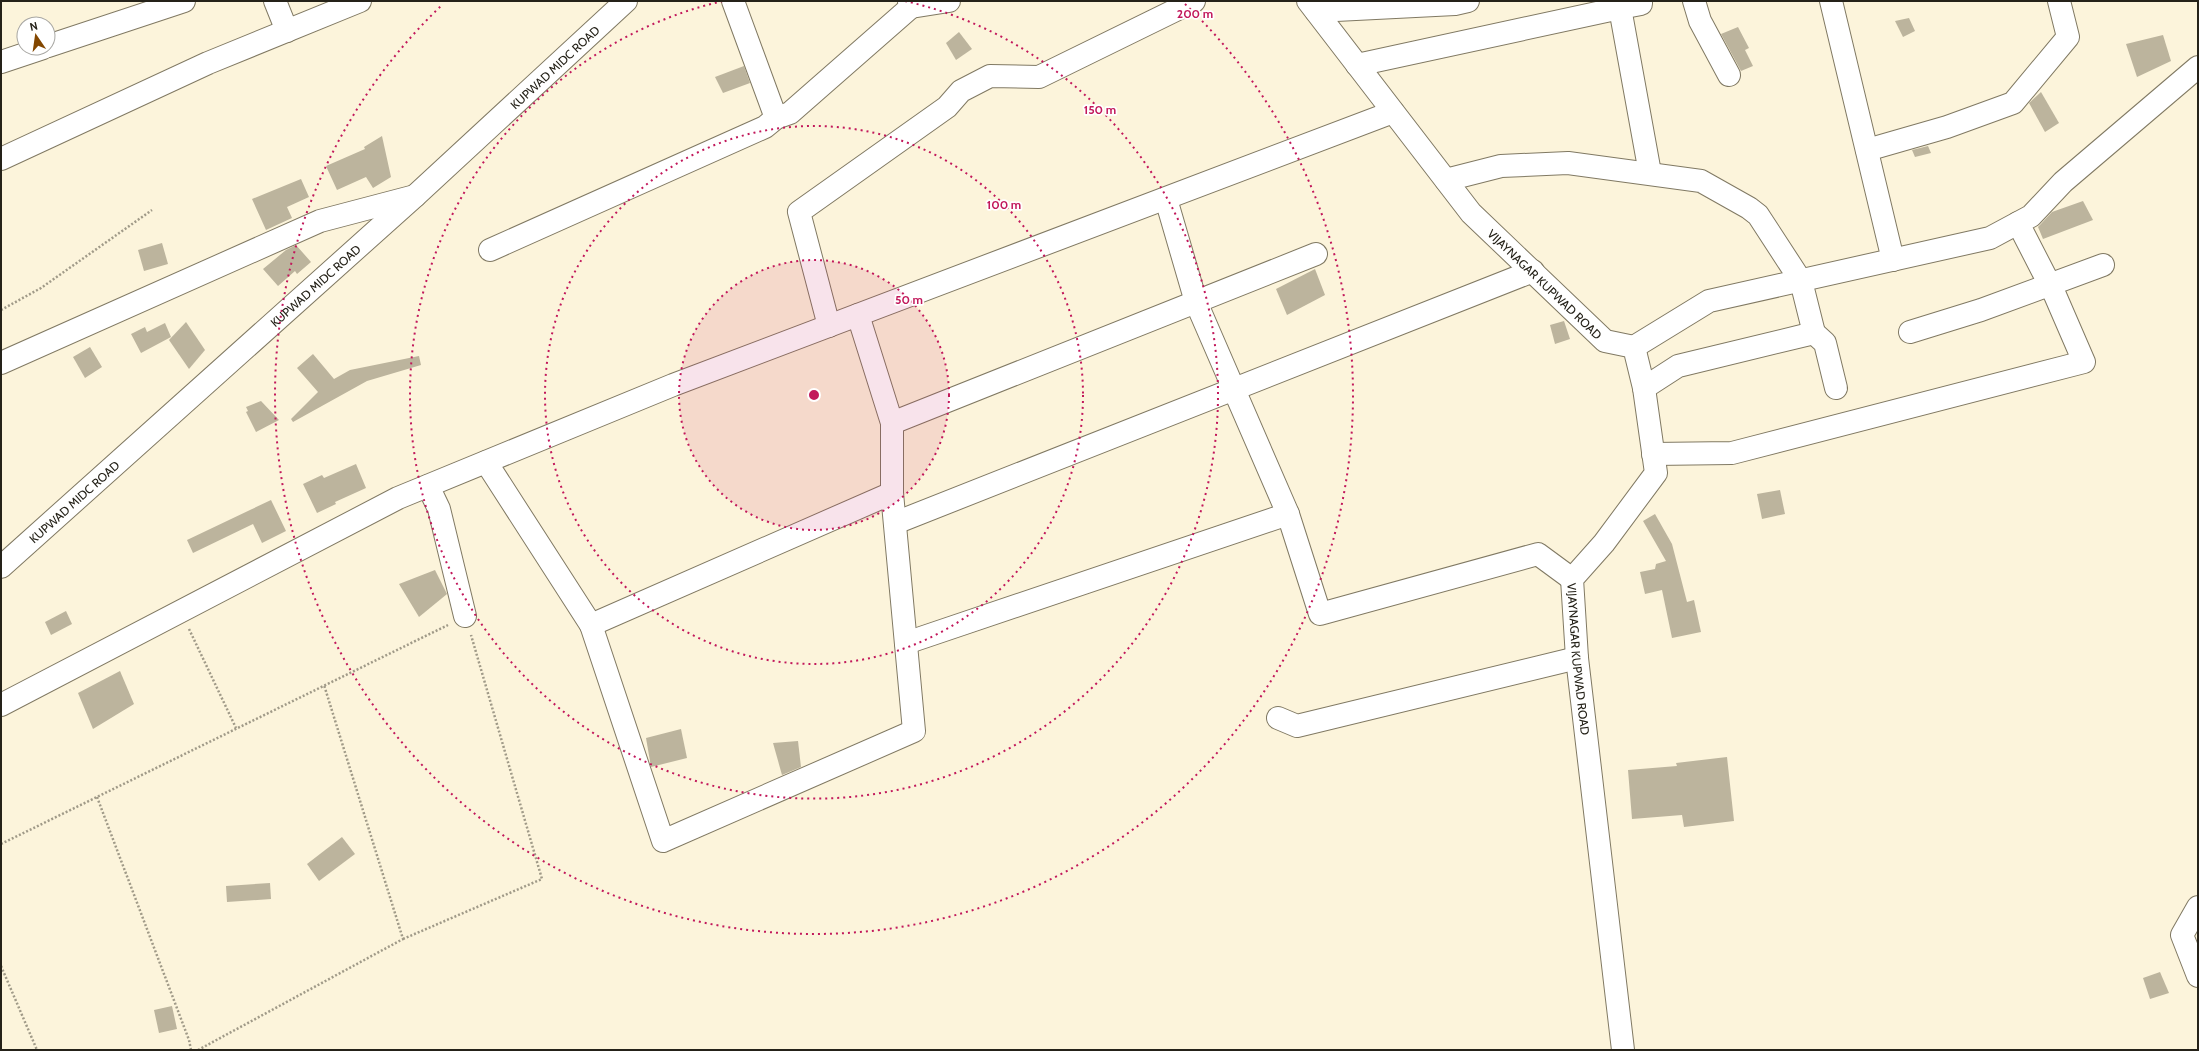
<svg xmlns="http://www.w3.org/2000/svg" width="2199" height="1051" font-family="Cabin,sans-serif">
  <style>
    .building { fill: #bcb49d }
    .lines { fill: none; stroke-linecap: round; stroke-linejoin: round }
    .street-casing { stroke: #807963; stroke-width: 24 }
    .secondary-casing { stroke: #807963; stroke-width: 24 }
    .primary-casing { stroke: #807963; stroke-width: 24 }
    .path { stroke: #a09a88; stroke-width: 2.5; stroke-dasharray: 2 2; stroke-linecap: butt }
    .street { stroke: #fff; stroke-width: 22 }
    .secondary { stroke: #fff; stroke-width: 22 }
    .primary { stroke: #fff; stroke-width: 22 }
    .ring { fill: none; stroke: #c2185b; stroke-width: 2; stroke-dasharray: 2 4 }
    .labels { text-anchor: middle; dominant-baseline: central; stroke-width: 3.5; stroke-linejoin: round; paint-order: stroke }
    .street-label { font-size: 12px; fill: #252219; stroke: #fff }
    .centre { fill: #c2185b; stroke: #fff; stroke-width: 2 }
    .ring-label { font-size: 12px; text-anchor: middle; font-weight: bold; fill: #c2185b; stroke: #fff; stroke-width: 3.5; stroke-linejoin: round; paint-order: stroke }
  </style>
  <rect width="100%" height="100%" fill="#fcf4db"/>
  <g class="building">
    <polygon points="1909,18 1915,31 1903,37 1895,21"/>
    <polygon points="1738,27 1749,48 1745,50 1753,66 1741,71 1721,34"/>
    <polygon points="959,32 972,49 956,60 946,43"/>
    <polygon points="2163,35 2171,61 2137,77 2126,44"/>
    <polygon points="744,66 750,83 723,93 715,77"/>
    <polygon points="2041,92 2059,123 2045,132 2029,103"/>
    <polygon points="382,136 391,177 373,188 366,177 337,190 326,166 365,149 364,147"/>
    <polygon points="1928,146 1931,153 1915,157 1912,150"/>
    <polygon points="301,179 309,197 287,207 292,218 266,230 252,199"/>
    <polygon points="2083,201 2093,220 2043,239 2038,227 2052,212"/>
    <polygon points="162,243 168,264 144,271 138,250"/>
    <polygon points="296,245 311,262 297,274 295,271 278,286 263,269 286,250"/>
    <polygon points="1315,269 1325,295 1287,315 1276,289"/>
    <polygon points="1564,321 1570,339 1555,344 1550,325"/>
    <polygon points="186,322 205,350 189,369 169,340"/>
    <polygon points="165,323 171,337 141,353 131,334 145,327 147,332"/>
    <polygon points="90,347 102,367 85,378 73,357"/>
    <polygon points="313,354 334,379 350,370 419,356 421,365 367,381 293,422 291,419 318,392 297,368"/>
    <polygon points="261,401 279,420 256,432 246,412 248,411 246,407"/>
    <polygon points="356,464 366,488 335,502 336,504 317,513 303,484 322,475 324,478"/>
    <polygon points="1780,490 1785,514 1762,519 1757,494"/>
    <polygon points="271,500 286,531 262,543 253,524 193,553 187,540"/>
    <polygon points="1655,514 1672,544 1687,602 1694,600 1701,632 1672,638 1662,590 1645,594 1640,572 1655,569 1656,564 1666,561 1643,521"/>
    <polygon points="435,570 447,594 419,617 399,584"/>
    <polygon points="66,611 72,624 51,635 45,622"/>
    <polygon points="120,671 134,704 93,729 78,693"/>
    <polygon points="681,729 687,758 651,767 646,738"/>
    <polygon points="798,741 801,767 782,775 773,743"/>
    <polygon points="1727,757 1734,821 1684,827 1682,815 1632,819 1628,770 1677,766 1676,763"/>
    <polygon points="342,837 355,854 319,881 307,864"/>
    <polygon points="270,883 271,899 227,902 226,886"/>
    <polygon points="2160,972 2169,993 2150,999 2143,978"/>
    <polygon points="172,1006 177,1029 159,1033 154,1010"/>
  </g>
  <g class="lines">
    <g class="street-casing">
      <g id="street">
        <polyline points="275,1 287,31"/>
        <polyline points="733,1 776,118"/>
        <polyline points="909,1 911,7 949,1"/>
        <polyline points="1618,1 1620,8 1641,4 1641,1"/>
        <polyline points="1694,1 1700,21 1729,75"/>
        <polyline points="1831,1 1893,260"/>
        <polyline points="1316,11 1455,4 1468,1"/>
        <polyline points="48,46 184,1"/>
        <polyline points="1,62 43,48"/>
        <polyline points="1357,65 1620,8 1650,173"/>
        <polyline points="1867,150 1947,127 2013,103 2068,37 2059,1"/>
        <polyline points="1,159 208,63 360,1"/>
        <polyline points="1446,180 1501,166 1568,163 1701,181 1749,208 1758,215 1801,281 1814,333 1678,366 1644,388"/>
        <polyline points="1166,199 1196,302 1288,514 1320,614 1538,554 1572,579"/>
        <polyline points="490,250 765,127 776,118 790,113 911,7"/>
        <polyline points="858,315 892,423 1316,254"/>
        <polyline points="829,326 799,212 947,107 961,91 990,76 1039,77 1194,1"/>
        <polyline points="1910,332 1981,310 2103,265"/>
        <polyline points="1814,333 1825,343 1836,388"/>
        <polyline points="1634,347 1709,301 1990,238 2031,216 2063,182 2198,67"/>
        <polyline points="1,363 320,221 415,196"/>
        <polyline points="1653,454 1732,453 2084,362 2055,295 2018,223"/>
        <polyline points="486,462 591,625 892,493 892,423"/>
        <polyline points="428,486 439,509 465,616"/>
        <polyline points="895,523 1533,271"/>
        <polyline points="591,625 663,841 914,731 892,493"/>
        <polyline points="906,643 1288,514"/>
        <polyline points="1,705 398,498 673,385 1393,112"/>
        <polyline points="1278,718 1297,726 1577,658"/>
        <polyline points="2198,907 2182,935 2198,976"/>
      </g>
    </g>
    <g class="secondary-casing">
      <g id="secondary">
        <path id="s1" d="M1308,1L1471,213L1605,341L1634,347L1644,388L1656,473L1604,543L1572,579L1577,658L1623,1050"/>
      </g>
    </g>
    <g class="primary-casing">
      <g id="primary">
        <path id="s2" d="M1,567L415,196L626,1"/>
      </g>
    </g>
    <g class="path">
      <polyline points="1,310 41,288 152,210"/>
      <polyline points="189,629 236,728"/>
      <polyline points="97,797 189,1040 191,1050"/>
      <polyline points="1,844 448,625"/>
      <polyline points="403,939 542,879 471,635"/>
      <polyline points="1,966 37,1050"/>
      <polyline points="198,1050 403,939 324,685"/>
    </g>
    <use href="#street" class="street"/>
    <use href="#secondary" class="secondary"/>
    <use href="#primary" class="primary"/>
  </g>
  <circle cx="814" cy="395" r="135" fill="#c2185b" fill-opacity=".12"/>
  <g class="ring">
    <circle cx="814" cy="395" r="135"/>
    <circle cx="814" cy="395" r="269"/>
    <path d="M905 1A404 404 0 1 1 723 1"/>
    <path d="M1185 4A539 539 0 1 1 443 4"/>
  </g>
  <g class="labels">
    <g class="street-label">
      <text stroke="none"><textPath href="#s2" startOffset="746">KUPWAD MIDC ROAD</textPath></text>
      <text stroke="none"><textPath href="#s1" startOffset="370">VIJAYNAGAR KUPWAD ROAD</textPath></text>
      <text stroke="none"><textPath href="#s2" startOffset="422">KUPWAD MIDC ROAD</textPath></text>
      <text stroke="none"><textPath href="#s2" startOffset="98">KUPWAD MIDC ROAD</textPath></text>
      <text stroke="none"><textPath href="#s1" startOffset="826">VIJAYNAGAR KUPWAD ROAD</textPath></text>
    </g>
  </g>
  <circle cx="814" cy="395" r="6" class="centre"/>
  <g class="ring-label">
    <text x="1195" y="18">200 m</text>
    <text x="1100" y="114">150 m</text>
    <text x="1004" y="209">100 m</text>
    <text x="909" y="304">50 m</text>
  </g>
  <rect width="2199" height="1051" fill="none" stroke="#252219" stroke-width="4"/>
  <g transform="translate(36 36) rotate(347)"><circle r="19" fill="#ffffff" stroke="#a8a7a3"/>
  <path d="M0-3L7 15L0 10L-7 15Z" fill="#834700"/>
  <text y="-6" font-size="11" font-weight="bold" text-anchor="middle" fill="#252219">N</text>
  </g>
</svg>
